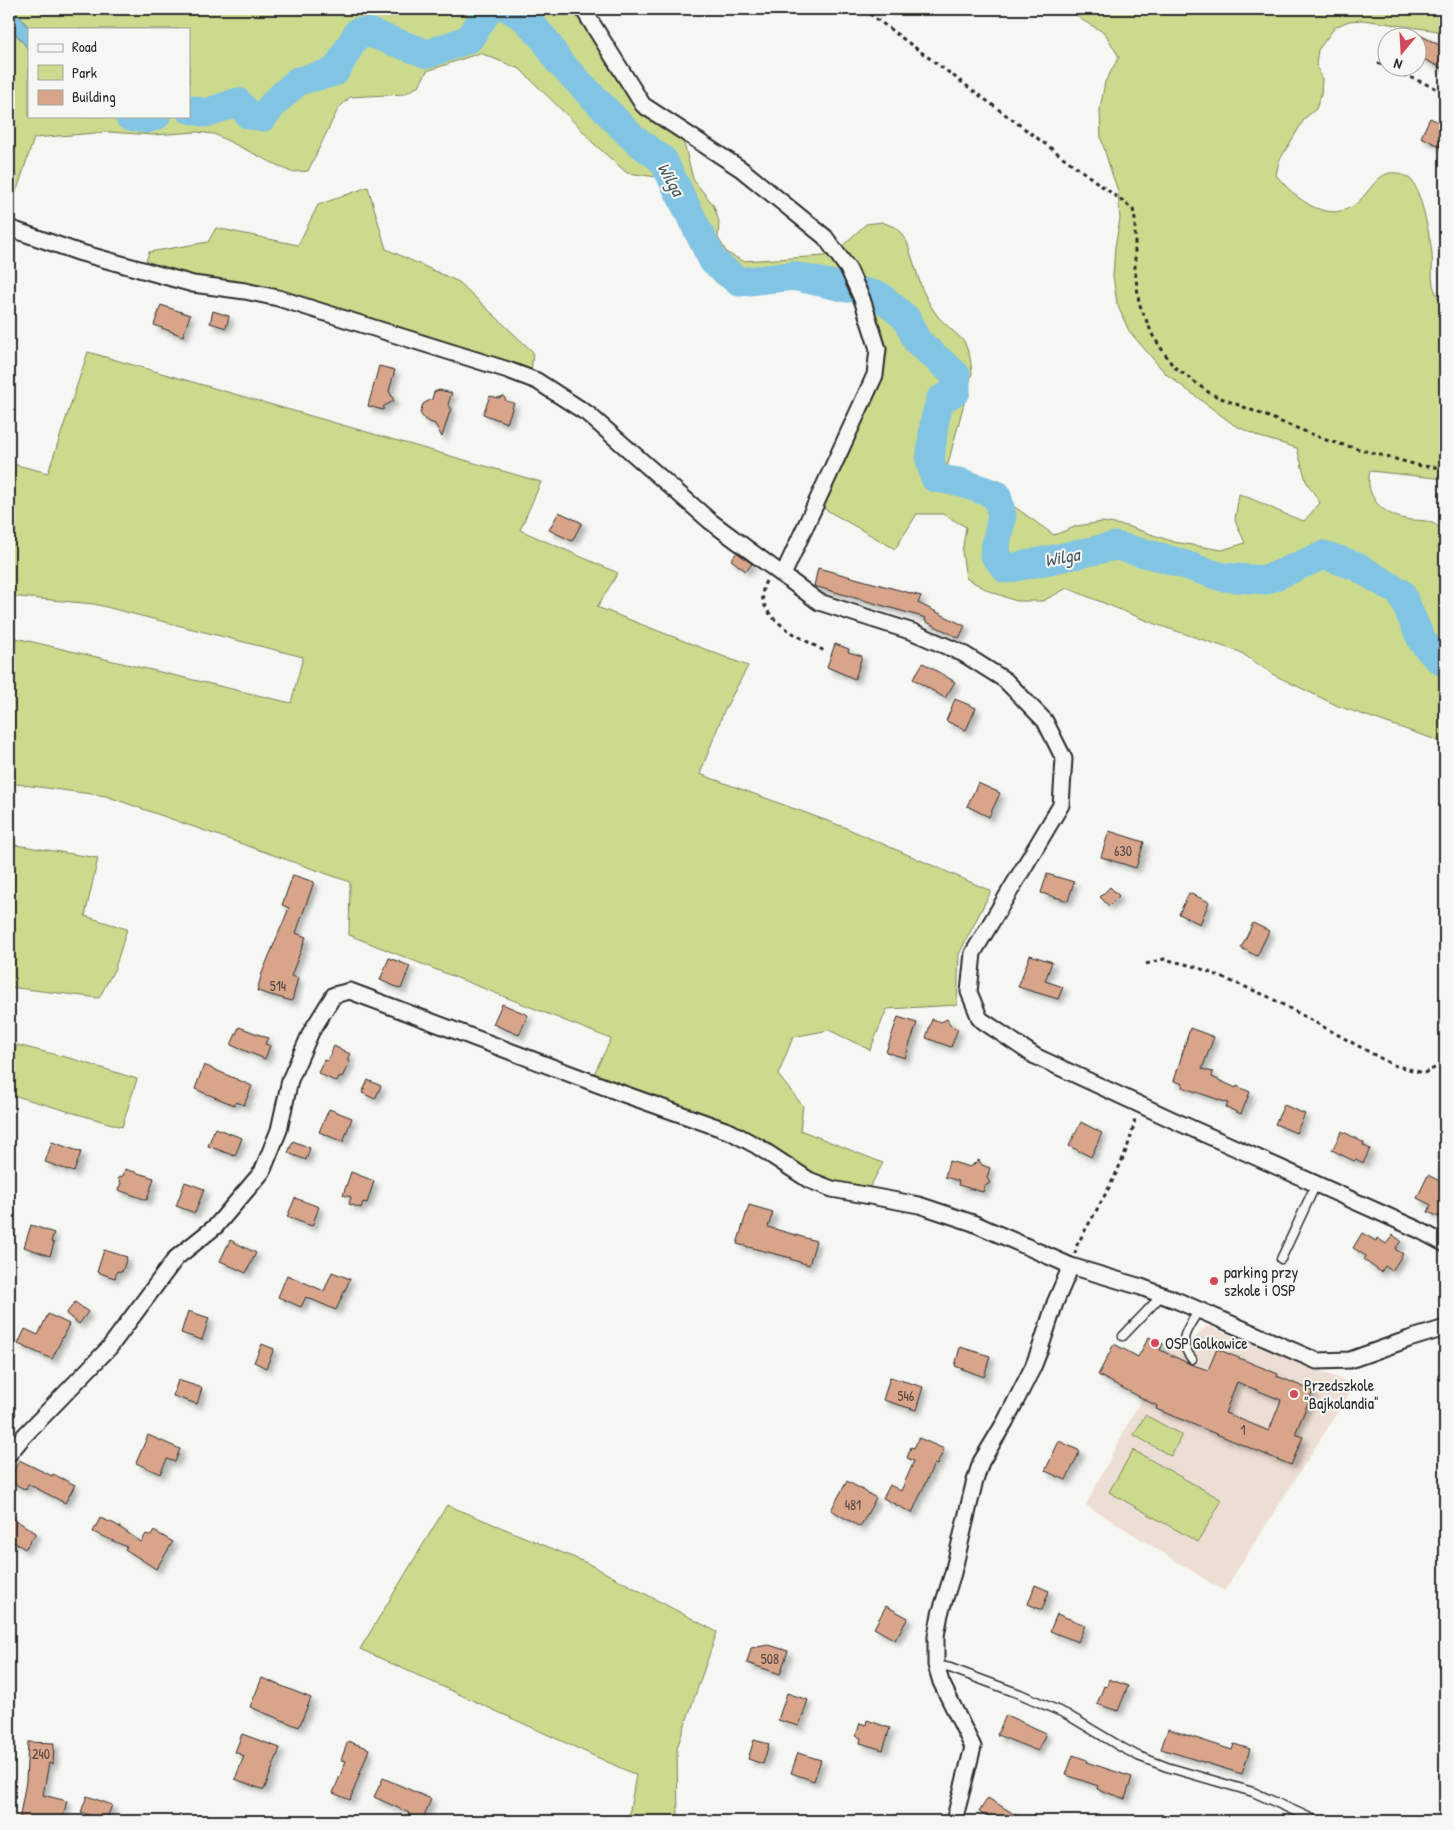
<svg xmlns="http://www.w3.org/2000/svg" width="1454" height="1830" font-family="'Patrick Hand',sans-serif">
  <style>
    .built { fill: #edded3 }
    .green { fill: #ccda8d; stroke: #7c825c }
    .water { fill: #82c4e3; stroke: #5f8799 }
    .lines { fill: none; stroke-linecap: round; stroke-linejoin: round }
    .river { stroke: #82c4e3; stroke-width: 29 }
    .building { fill: #d8a58b; stroke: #2b2b2b; fill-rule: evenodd; filter: url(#shadow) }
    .service-casing { stroke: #2b2b2b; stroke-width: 11 }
    .minor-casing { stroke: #2b2b2b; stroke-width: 19 }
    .path { stroke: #2b2b2b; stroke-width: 3; stroke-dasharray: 4 4; stroke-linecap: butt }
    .service { stroke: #f6f6f2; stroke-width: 8 }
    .minor { stroke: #f6f6f2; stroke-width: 15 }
    .poi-dot { fill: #d1495b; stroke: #f6f6f2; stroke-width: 2 }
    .labels { text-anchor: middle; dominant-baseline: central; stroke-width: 4; stroke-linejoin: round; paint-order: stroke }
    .number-label { font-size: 14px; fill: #564a43 }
    .poi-label { font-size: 16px; fill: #2b2b2b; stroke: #f6f6f2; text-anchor: start }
    .water-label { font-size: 18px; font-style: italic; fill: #455962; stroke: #f6f6f2 }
  </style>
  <defs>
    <filter id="shadow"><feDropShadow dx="4.5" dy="4.5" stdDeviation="2.5" flood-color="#0004"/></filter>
  </defs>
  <rect width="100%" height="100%" fill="#f6f6f2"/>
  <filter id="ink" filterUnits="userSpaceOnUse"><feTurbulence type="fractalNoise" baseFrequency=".02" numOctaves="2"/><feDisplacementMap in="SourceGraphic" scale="10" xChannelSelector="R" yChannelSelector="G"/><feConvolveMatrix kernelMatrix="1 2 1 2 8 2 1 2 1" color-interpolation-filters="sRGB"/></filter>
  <g filter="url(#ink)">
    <polygon class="built" points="1207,1326 1355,1385 1224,1591 1086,1505 1170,1343 1191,1342"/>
    <g class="green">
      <path d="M11,9H579L631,85L679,132L685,147L693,179L714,206L719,222L718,238L727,253L743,261L825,256L840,248L866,224L882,222L897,228L907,242L922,289L930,305L939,318L964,341L970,357L972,373L946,471L995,493L1054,535L1077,526L1102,522L1127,526L1174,542L1222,550L1245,543L1235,520L1239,494C1262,502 1281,514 1304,521L1320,503L1306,481L1297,448L1260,437L1234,425L1166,374L1129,331L1117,304L1113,276L1115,247L1120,219L1118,191L1109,165L1101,138L1100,109L1105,82L1119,57L1105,33L1082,20L1070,9H1445V32L1363,20L1349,21L1335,27L1318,50L1316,64L1322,79L1321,95L1316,109L1305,118L1279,161L1276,175C1293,196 1324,224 1353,206C1371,195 1380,158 1410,179C1420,186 1431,241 1432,254C1433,264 1431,275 1433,285C1434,290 1437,294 1439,299L1445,301V479L1370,471C1364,495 1381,514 1405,519C1413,521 1424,519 1432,523C1439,526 1442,530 1445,537V743L1338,706L1274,675L1240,652L1155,624L1067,588L1043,601H1016L989,591L966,578L962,552L966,527L943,514H917L895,549L823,508L881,383V364L885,344L862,283L844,294L822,289L794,286L732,293L716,282L704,264L698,244L676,197L657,177L627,173L593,143L580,128L520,69L480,53L427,71L419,86L404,94L350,97L338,109L308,171L291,172L214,134L197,132L153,135L108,132L34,138L18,187L9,206V25L29,50V116H109L118,121L119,116H189V29H30Z"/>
      <polygon points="368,187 386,249 459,282 533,352 531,373 145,264 149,252 208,242 216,228 298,245 318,205"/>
      <polygon points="88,352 541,482 520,530 618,573 597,607 748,666 724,711 700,774 844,827 991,891 959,954 957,1005 887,1009 870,1050 829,1030 793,1037 778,1075 803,1106 800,1130 883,1163 867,1192 832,1187 800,1169 737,1127 592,1078 611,1039 349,935 350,882 106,796 9,783 9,669 16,638 291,703 303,657 94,604 9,596 9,463 48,473"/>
      <polygon points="9,844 98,858 85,916 127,929 115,968 99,998 9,987"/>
      <polygon points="17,1045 73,1059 137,1079 122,1127 9,1094 9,1076"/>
      <polygon points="1145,1415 1182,1435 1171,1456 1134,1435"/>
      <polygon points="1133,1450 1222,1500 1198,1542 1109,1492"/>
      <polygon points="447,1505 587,1563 717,1632 677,1748 678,1821 628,1821 636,1775 360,1649"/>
    </g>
    <polygon class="water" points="9,9 18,15 30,29 29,50 9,25"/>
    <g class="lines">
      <g class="river">
        <polyline points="510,9 525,18 545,40 559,62 633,138 663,160 713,261 739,282 793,276 848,288"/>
        <polyline points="189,109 206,113 238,102 249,115 263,117 274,103 298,81 335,72 358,32 367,32 428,54 469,39 489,9"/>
        <polyline points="129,116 146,119 156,116"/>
        <polyline points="862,292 880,296 906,318 917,341 956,375 956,391 940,400 934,424 930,461 935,478 959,482 997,495 1002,516 994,554 1006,569 1116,546 1164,558 1222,577 1266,580 1324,555 1356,566 1401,593 1422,641 1436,657 1445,663"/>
      </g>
    </g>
    <g class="building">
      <polygon points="1416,33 1445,48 1445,70 1416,55"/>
      <polygon points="1430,118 1445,125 1445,149 1421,137"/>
      <polygon points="161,305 190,315 183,336 154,325"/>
      <polygon points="213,311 229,316 226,328 210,323"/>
      <polygon points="379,366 395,370 389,391 394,401 384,406 383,410 368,406"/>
      <polygon points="439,390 452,393 448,404 451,408 442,437 435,424 425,420 420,413 423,404 432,399 434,392"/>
      <polygon points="490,396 498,398 504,396 506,401 514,403 507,423 483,414"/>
      <polygon points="559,512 582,523 572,541 549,530"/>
      <polygon points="737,552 752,564 746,571 731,560"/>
      <polygon points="818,568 921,596 918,603 965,626 959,638 925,621 926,618 814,586"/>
      <polygon points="835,644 849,649 848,652 862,656 855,679 827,667"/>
      <polygon points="923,663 955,682 945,698 913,679"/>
      <polygon points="955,699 976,708 966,730 946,721"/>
      <polygon points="978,783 1000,793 989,817 967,806"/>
      <polygon points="1109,831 1144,842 1136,868 1101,857"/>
      <polygon points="1047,874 1074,882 1068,901 1041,893"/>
      <polygon points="293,875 314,882 296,933 306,937 291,976 298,978 292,1001 257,991 262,973 289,908 282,905"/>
      <polygon points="1110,887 1119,896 1109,906 1100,897"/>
      <polygon points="1189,893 1209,902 1200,924 1179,914"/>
      <polygon points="1253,923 1269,931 1257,956 1241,948"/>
      <polygon points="1030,955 1052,962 1045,981 1063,987 1058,999 1018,987"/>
      <polygon points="389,958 410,966 401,989 380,980"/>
      <polygon points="502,1004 528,1015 519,1035 493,1024"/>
      <polygon points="898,1017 917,1023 905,1058 886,1052"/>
      <polygon points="932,1019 941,1022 947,1019 951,1026 958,1029 951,1047 926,1038"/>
      <polygon points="239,1027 268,1038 265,1044 270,1046 265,1059 231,1045"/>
      <polygon points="1190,1028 1214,1037 1202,1069 1213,1072 1212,1077 1236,1088 1237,1086 1250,1092 1241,1114 1226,1107 1228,1103 1182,1087 1183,1084 1174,1081"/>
      <polygon points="334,1046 350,1054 347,1060 350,1061 342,1077 340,1076 337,1082 318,1073 324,1060 327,1061"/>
      <polygon points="204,1065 252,1086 244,1105 236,1102 234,1105 195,1089"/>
      <polygon points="368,1080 381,1086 375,1099 362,1093"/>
      <polygon points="1284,1105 1305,1114 1296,1133 1275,1124"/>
      <polygon points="329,1109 352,1118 343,1142 319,1132"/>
      <polygon points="1081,1122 1102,1133 1091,1157 1069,1146"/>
      <polygon points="215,1128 242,1138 235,1156 208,1146"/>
      <polygon points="1342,1131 1364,1143 1363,1145 1370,1149 1363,1163 1356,1159 1354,1161 1332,1150"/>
      <polygon points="293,1141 310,1148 306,1160 288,1153"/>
      <polygon points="52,1142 81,1152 74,1172 45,1162"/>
      <polygon points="979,1160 982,1165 990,1168 987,1178 990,1183 985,1186 983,1192 958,1185 959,1181 945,1177 949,1161 970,1167"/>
      <polygon points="125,1169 154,1178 147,1200 118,1190 121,1183 118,1178 123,1176"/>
      <polygon points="351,1172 374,1181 367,1203 363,1202 361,1208 349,1204 351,1197 343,1195"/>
      <polygon points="1428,1175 1445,1184 1445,1215 1441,1213 1439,1217 1428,1212 1431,1205 1417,1198"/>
      <polygon points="185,1182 204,1189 195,1213 176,1206"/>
      <polygon points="295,1198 319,1207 312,1226 287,1217"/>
      <polygon points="749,1205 773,1212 768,1227 816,1241 809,1265 790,1259 791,1258 737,1244"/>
      <polygon points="31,1225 54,1233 51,1242 54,1243 50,1256 24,1247"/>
      <polygon points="1362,1233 1376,1241 1377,1238 1386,1244 1393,1235 1401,1241 1395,1249 1403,1254 1392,1271 1385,1266 1381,1272 1364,1260 1366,1256 1353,1248"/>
      <polygon points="230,1240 256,1253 246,1273 220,1261"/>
      <polygon points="104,1250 127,1257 122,1272 117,1271 115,1278 97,1272"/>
      <polygon points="332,1272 350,1279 336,1310 306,1297 301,1307 278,1297 287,1275 324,1291"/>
      <polygon points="75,1302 88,1312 79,1324 66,1314"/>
      <polygon points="188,1311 209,1318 202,1340 181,1333"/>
      <polygon points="48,1314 69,1324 52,1359 18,1344 25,1329 38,1335"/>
      <path d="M1149,1337L1163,1344L1160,1350L1190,1364L1208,1370L1217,1349L1278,1374L1277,1376L1313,1391L1295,1434L1303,1437L1291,1465L1156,1409L1157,1406L1098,1375L1114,1344L1138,1357ZM1237,1382L1281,1400L1269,1431L1225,1413Z"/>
      <polygon points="262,1344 274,1349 266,1368 254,1362"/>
      <polygon points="960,1347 990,1356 984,1377 955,1366"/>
      <polygon points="890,1377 923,1387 916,1410 883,1400"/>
      <polygon points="178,1380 202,1388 197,1404 173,1396"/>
      <polygon points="148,1435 180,1449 175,1462 167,1459 160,1474 136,1463"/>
      <polygon points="919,1438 944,1449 937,1465 934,1464 912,1513 883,1498 890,1485 901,1491 914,1461 907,1458 911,1447 914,1448"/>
      <polygon points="1059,1441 1080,1451 1066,1480 1045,1471"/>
      <polygon points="19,1460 52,1476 53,1474 75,1485 65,1503 28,1484 26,1490 9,1481"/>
      <polygon points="847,1481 876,1498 860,1527 831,1510"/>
      <polygon points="9,1516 36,1533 25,1549 9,1539"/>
      <polygon points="100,1518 115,1524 141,1542 146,1534 151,1536 154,1531 173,1542 156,1569 125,1549 127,1547 93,1532"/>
      <polygon points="1035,1585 1049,1591 1042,1610 1028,1604"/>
      <polygon points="886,1606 908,1618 895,1640 874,1628"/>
      <polygon points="1057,1614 1085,1625 1078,1642 1050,1631"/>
      <polygon points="769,1645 788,1651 780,1674 747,1663 751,1648"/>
      <polygon points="262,1678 311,1698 299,1727 250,1707"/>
      <polygon points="1109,1679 1128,1686 1118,1711 1097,1704 1104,1686 1107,1687"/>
      <polygon points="787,1693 808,1700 799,1726 778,1720"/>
      <polygon points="1006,1715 1046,1733 1038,1751 997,1735"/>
      <polygon points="867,1720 890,1728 883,1750 860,1743 861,1738 856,1736 860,1723 866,1725"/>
      <polygon points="1168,1729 1232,1750 1234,1744 1250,1749 1242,1774 1161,1749"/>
      <polygon points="242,1734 280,1748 264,1790 235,1779 244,1756 235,1752"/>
      <polygon points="754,1740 769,1744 763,1764 748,1759"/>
      <polygon points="348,1741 369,1749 350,1800 333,1793 346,1761 341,1760"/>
      <polygon points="28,1742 54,1743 53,1764 49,1763 43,1795 67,1801 62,1821 41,1818 40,1821 19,1821 26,1781"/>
      <polygon points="798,1753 821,1760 814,1781 791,1773"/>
      <polygon points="1073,1755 1087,1760 1086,1762 1132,1777 1125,1799 1097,1789 1098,1786 1066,1775"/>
      <polygon points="383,1778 431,1799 422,1821 406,1821 409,1813 374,1797"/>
      <polygon points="87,1796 112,1805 106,1821 81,1812"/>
      <polygon points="988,1798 1025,1821 994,1821 979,1812"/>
    </g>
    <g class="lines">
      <g class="service-casing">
        <g id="service">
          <polyline points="1281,1259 1316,1184"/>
          <polyline points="1123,1336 1162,1295"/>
          <path d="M1192,1359C1176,1339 1187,1330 1199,1310"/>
          <polyline points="936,1665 950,1668 1020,1694 1066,1714 1121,1747 1138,1756 1167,1767 1253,1792 1317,1821"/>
        </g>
      </g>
      <g class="minor-casing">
        <g id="minor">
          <polyline points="583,9 643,105 741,169 825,237 849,270 862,299 878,349 875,375 783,575"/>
          <polyline points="9,228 78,252 193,284 245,291 278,298 508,370 537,381 588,414 710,521 819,602 913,632 962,653 1005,680 1045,721 1064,759 1061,805 973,953 969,992 980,1019 1035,1056 1173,1120 1419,1230 1445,1244"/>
          <polyline points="9,1454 22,1438 109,1348 176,1258 216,1226 262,1172 279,1130 290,1080 311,1032 334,995 350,991 621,1093 731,1132 757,1146 809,1180 832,1189 919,1205 973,1223 1071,1266 1141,1287 1178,1301 1317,1361 1350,1360 1409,1339 1445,1328"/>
          <polyline points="954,1821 973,1747 941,1682 936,1665 936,1636 940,1614 953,1573 974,1484 981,1462 1005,1422 1033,1367 1040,1349 1055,1303 1071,1266"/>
        </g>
      </g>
      <g class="path">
        <polyline points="863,9 1133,209 1135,219 1135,270 1139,303 1153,336 1173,366 1211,394 1329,441 1421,466 1445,468"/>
        <polyline points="1378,63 1386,67"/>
        <polyline points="1388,68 1445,92"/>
        <path d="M766,581C748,616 803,638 826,652"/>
        <polyline points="1146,964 1164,959 1197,967 1267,996 1393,1065 1424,1073 1439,1066 1445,1060"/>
        <path d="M1075,1254L1077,1245C1097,1208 1129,1159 1135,1118"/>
      </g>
      <use href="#service" class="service"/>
      <use href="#minor" class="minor"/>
    </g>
  </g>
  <g class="poi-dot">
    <circle cx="1214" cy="1281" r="5"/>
    <circle cx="1155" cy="1343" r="5"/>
    <circle cx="1294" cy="1394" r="5"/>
  </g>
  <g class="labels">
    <g class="number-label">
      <text x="1123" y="850">630</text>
      <text x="278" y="985">514</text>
      <text x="906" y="1395">546</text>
      <text x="1243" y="1429">1</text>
      <text x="853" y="1504">481</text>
      <text x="770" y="1658">508</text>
      <text x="41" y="1753">240</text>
    </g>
    <g class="poi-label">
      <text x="1224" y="1272">parking przy<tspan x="1224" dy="18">szkole i OSP</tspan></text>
      <text x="1165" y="1343">OSP Golkowice</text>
      <text x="1304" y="1385">Przedszkole<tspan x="1304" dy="18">"Bajkolandia"</tspan></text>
    </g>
    <g class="water-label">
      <text transform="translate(671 179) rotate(60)">Wilga</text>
      <text transform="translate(1062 557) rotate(-11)">Wilga</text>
    </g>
  </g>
  <rect width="1454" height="1830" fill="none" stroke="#f6f6f2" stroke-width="30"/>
  <rect x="15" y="15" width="1424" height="1800" fill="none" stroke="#2b2b2b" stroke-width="2" filter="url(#ink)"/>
  <rect x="28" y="28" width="162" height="90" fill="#f6f6f2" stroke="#a5a5a2"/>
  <rect x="38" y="44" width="25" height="8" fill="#f6f6f2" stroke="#a5a5a2"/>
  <text x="72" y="52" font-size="15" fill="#2b2b2b">Road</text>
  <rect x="38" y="65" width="25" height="15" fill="#ccda8d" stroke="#a5a5a2"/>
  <text x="72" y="78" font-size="15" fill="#2b2b2b">Park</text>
  <rect x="38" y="90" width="25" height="15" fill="#d8a58b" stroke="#a5a5a2"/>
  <text x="72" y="102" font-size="15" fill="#2b2b2b">Building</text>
  <g transform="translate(1402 52) rotate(198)"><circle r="24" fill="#f6f6f2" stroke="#a5a5a2"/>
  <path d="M0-4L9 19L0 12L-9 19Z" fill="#d1495b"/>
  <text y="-8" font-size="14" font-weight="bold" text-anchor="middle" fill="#2b2b2b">N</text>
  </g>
</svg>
